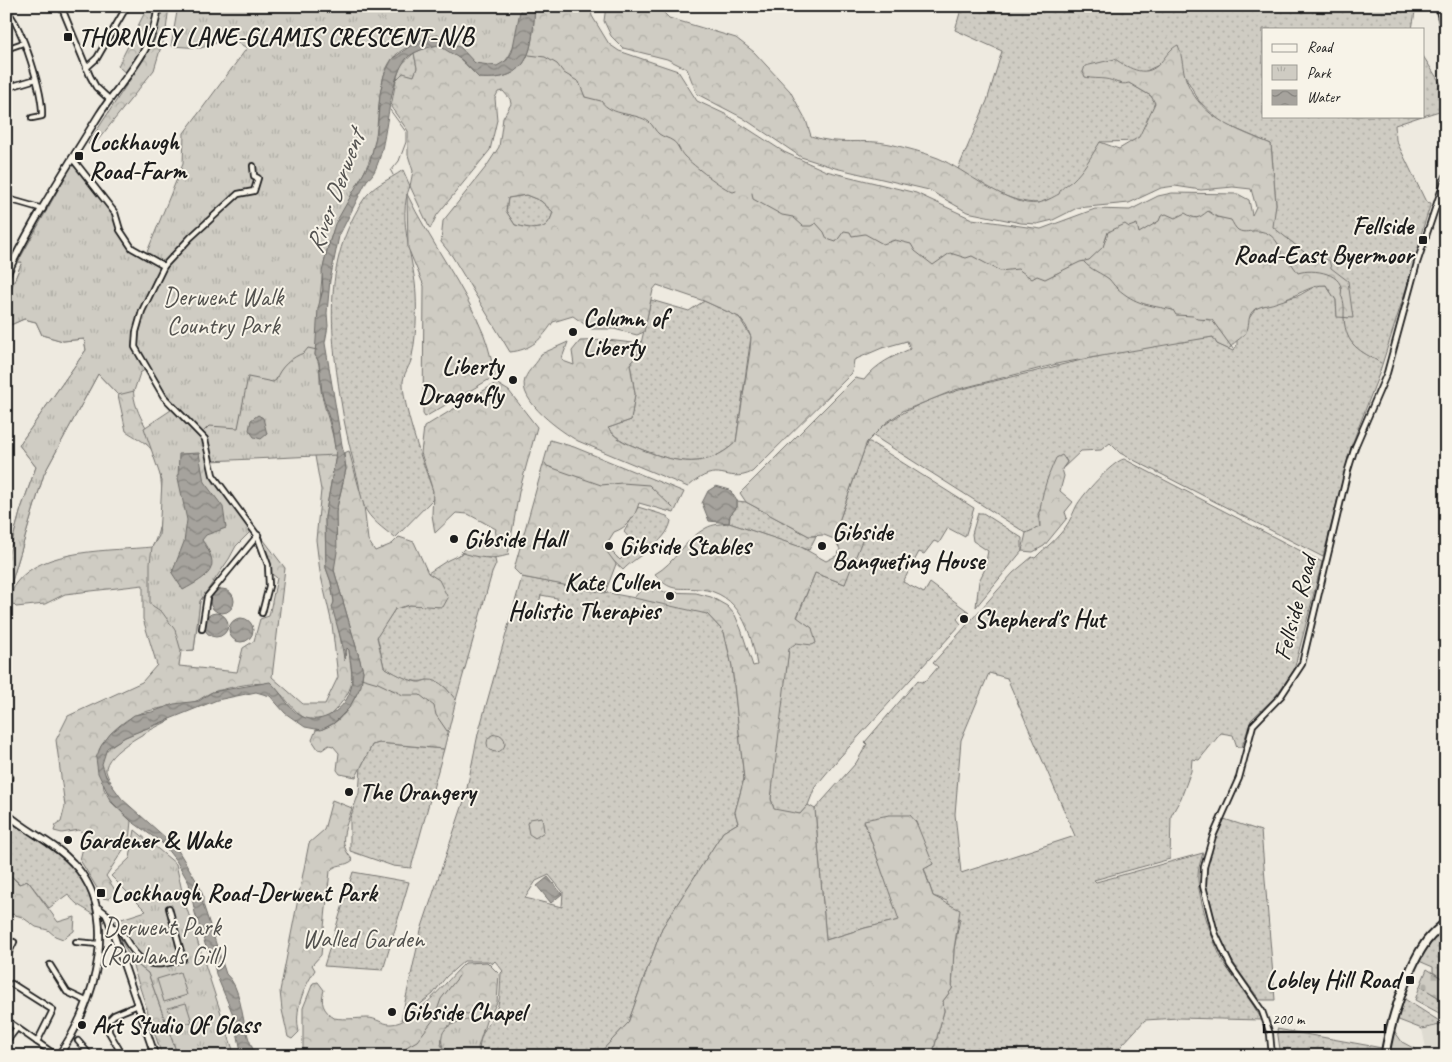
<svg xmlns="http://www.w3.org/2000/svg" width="1452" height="1062" font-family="Caveat,sans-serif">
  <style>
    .built { fill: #dedbd1 }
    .grass { fill: url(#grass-dots); stroke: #767470; fill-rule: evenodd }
    .forest { fill: url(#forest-crowns); stroke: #767470; fill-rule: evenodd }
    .cemetery { fill: url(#cemetery-stones); stroke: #767470 }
    .park { fill: url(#park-tufts); stroke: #767470 }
    .pitch { fill: #cfccc3; stroke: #767470 }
    .water { fill: url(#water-waves); stroke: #6f6d69 }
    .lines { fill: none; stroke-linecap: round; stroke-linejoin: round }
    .stream { stroke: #6f6d69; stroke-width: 1 }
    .minor-casing { stroke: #1c1c1c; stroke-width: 8 }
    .major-casing { stroke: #1c1c1c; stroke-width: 9 }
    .highway-casing { stroke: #1c1c1c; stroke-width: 11 }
    .minor { stroke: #f7f3e8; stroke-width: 4.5 }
    .major { stroke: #f7f3e8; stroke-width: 5.5 }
    .highway { stroke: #f7f3e8; stroke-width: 7 }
    .poi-dot { fill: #1c1c1c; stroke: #f7f3e8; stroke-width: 2 }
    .labels { text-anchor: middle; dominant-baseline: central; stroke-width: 4; stroke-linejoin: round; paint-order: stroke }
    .poi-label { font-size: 25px; font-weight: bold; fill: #1c1c1c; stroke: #f7f3e8; text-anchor: start }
    .park-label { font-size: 25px; fill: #52514e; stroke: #f7f3e8 }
    .street-label { font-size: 25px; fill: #1c1c1c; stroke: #f7f3e8 }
    .water-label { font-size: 26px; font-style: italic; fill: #535250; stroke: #f7f3e8 }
  </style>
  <defs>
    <pattern id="grass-dots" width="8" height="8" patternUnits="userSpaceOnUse" patternTransform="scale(1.25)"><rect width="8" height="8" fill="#cfccc3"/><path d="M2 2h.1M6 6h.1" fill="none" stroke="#b1afa7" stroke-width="1.8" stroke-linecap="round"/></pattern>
    <pattern id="forest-crowns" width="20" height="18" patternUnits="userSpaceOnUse" patternTransform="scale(1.25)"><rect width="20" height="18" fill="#cfccc3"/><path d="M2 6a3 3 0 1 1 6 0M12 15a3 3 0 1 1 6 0" fill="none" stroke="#b1afa7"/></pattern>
    <pattern id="cemetery-stones" width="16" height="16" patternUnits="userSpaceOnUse" patternTransform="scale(1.25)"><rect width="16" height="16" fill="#cfccc3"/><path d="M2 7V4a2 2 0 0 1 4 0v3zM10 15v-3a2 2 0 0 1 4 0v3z" fill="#b1afa7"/></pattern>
    <pattern id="park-tufts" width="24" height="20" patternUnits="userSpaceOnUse" patternTransform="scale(1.25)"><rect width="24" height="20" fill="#cfccc3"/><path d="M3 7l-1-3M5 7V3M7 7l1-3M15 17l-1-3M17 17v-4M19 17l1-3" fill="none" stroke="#b1afa7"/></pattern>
    <pattern id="water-waves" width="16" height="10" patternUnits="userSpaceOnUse" patternTransform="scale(1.25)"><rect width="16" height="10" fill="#a6a39d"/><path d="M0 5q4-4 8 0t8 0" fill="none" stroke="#86847f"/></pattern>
  </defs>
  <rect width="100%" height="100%" fill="#eeeae0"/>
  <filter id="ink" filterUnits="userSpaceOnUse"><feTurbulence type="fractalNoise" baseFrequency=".02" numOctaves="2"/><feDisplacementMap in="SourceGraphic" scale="10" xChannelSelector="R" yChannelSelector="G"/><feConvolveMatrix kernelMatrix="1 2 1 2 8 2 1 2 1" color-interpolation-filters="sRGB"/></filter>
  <g filter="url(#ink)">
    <polygon class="built" points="1446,1024 1446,1056 1423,1056 1422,1049 1426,1048 1422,1029"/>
    <g class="grass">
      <path d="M962,6H1416L1412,29H1263V116H1422L1395,125L1396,140L1426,202L1431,203L1420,237L1419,248L1379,374L1351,447L1323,557L1120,453L1110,443L1101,450L1081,451L1062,469L1067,462L1065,458L1038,514L1040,527L1026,533L872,435C920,393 977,386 1037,371C1094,356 1154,344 1213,337L1217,344L1233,351L1237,345V340L1247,330L1248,320L1256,308L1300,295L1317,285H1326L1336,300L1337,316L1345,317L1342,305L1314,260L1272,227L1276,204L1271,144L1222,123L1199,101L1185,76L1165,62L1144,72L1129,83L1151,96L1155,102L1142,141L1100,142L1089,186L1038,203C1009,203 981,184 958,169L987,101L1002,51L955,30Z"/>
      <polygon points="414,53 417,68 414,76 403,74 396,80 401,65"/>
      <polygon points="1423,56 1446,92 1446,109 1423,116"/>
      <path d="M403,170L410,186C396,220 415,260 416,295C417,314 416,337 412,356C411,366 402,374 403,385C405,414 423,463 433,491V499L395,538C384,529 369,519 364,506C360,498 360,488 358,480C353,460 348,441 344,420C332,346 319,270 362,202C372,185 388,181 403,170Z"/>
      <path d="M526,195L541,201L553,212C547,234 534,229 515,225L506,211L508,198Z"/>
      <path d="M651,300L689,311L704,301L739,317L751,337L736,442C706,470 677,463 643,450C629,444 617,440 608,428L631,420L635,394L630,364L639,352Z"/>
      <polygon points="867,442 870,442 974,508 965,537 948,528 939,543 934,541 924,554 919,552 903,582 924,593 930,583 969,612 961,613 957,619 961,624 840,757 815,787 808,805 800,814 774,810 771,799 775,755 789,648 812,628 797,618 815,573 845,584 838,524"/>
      <path d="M1124,459L1322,562L1294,670L1275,697L1251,720L1242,747H1237L1233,735L1221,733L1199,760L1192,759L1191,771L1181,798L1171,816L1170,859L1094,880L1096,882L1203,853C1201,860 1198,868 1198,876C1197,896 1214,947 1225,965C1237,983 1251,1000 1262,1020L1178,1018L1145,1020L1112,1056H932L944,1011L943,1001L952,989L954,949L960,919L947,901L933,896L924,868L933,864L864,821L900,920L865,928L826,940L815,809L856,763L867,744L865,742L918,680L921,682L927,680L938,667L933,663L1013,573L1032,557L1035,558C1043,549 1053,543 1060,534C1068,525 1071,518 1076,507C1081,496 1113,461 1124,459ZM989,673L1007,678L1075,836L961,873L955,814L961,740Z"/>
      <polygon points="737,501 746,502 809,536 816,536 809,550 729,523 730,515 737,507"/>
      <path d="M638,507L667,516L671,521C666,544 638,554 623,570L608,556L604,548L605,545L620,560L634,546L631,543L633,542L624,532Z"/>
      <polygon points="978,513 983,513 1022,538 1022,551 976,607 979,581 984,571 988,551 973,541 972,534"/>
      <path d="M463,553L495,559L496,564L492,573L456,700L445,687L427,680C412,685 397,675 384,667L377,636L395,609L410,605L443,606L428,573L448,560Z"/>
      <path d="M522,577L695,609L707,614L724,632L732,666L744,779L735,812L738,823L723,832L662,928L628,1023L597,1056H480C476,1033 492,1023 498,1005C501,995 500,983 501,973L503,971L495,961L492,964L488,961H464L446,977L433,994L401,1020L421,930L465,798L478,734ZM541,595L557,598L559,612L551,620L536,617ZM549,875L563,892L562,907L525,898L536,881Z"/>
      <polygon points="379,743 444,749 411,868 393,866 350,851 350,818 359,793 361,767 372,745"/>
      <path d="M1224,819L1261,831L1275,1000H1260C1233,964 1220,947 1210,903C1207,891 1204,880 1206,869C1208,851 1217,835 1224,819Z"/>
      <path d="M6,820C43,843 88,867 94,915C82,906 77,907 68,894L49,908L28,881L20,884L6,871Z"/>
      <polygon points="353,872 409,882 383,970 324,966"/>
      <polygon points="1446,927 1446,981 1433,972 1433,967 1419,961 1430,942"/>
      <polygon points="1420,986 1446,1002 1441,1014 1415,1000"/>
      <polygon points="1403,998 1444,1024 1422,1029 1396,1019"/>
      <polygon points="1277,1029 1382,1048 1381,1056 1281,1056"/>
    </g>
    <g class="forest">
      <polygon points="145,6 169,6 166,30 154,70 94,145 88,144 131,78 118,66 144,14"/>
      <path d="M535,6H590L592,16L609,44L619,51L678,71L697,101L725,114L784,152L826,171L916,193L972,219L1041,229L1095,209L1130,210L1158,196L1172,193L1238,194L1249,200L1252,215L1256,207L1251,189L1233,187L1201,190L1175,186L1161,188L1129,203L1077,208L1053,220L1037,224L1021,223L967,212L929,190L835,168L801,157L743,118L697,94L687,69L667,59L623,48L611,36L604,21L606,6H665L663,12L669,18L736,38L754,52L790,91L806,120L811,136C837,146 864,138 890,144C906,148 923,152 938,158C964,169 1010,208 1038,203C1045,202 1053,197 1059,194C1061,187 1067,185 1072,181C1084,170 1092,155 1100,142L1119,149L1139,137L1155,103L1151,96L1129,83C1119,86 1115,80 1105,79C1098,78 1093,79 1085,77L1083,72L1085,66L1115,59C1130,69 1147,79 1161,62C1166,56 1171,48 1178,45C1183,57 1182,70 1187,82C1202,119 1238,130 1271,144L1276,204L1273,227L1314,260H1329L1331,268L1348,281L1353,318L1337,317L1336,300L1326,285C1312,284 1293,298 1278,302C1271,305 1262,305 1255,309C1247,315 1250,323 1247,330C1244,338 1235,340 1231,347L1228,349L1217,344L1213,337L1200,339L1061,363L955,390L903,411L886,423L867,442L838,524L865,533L845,584L815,573L797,617L812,628L816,643L812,645L796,643L789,649L771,799L774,809L800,814L808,805L815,809L826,940L865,928L899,920L864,820L889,815H910L916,822L933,864L924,869L933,896L960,910L954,949L952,989L943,1001L944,1011L932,1056H597L628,1023L662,928L723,832L738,823L735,812L744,779L732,666L724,632L707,614L634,598L649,580L664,592L696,593L711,597L727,606L735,615L741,629L753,666L757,665C751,632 740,592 699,589C676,587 671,593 655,574C675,563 685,539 706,528C713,524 721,524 729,523L801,547L826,561L838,555L840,549L834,539L824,535L809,536L746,502L740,493L855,378L864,380C877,363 892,357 910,349L907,341L882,348L854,360L852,373L752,472C725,485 720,458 688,487L578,441C562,432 517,401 525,379C528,369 538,364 541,354L568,342L562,358L563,361L574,365L572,351L580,341L607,340L633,343L639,352L630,364L635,394L631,420L608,428C617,441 629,444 643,450C678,463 706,470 736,442L750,350L751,337L746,326L739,317L704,301L657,285L653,290L644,332L637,335L614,329H591L573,316L553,322C542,339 531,350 510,352L452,256L441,242L443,221L486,167L499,147L503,118L511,104L510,99L503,91L498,92L495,98L497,120L490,150L437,215L430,229L410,186L413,171L408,155V131L391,107L396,80L403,73L414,76L417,68L414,53C421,50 430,45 438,45C449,46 471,70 479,78C532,82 532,48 535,6ZM526,195L541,201L553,212C547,234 534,229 515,225L506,211L508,198Z"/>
      <path d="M73,164L145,266L349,200L319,303L336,455L325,517L326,568L331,582L334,602L333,607L336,614L344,658L347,648L349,650C352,680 357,685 336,709C304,746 287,688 267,684C254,681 223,689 210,693C204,696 200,700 194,702C175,706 156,708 138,714C123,720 106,736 99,750L104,789L111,802L131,821L129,841L106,876L117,893L108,899L103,898L80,860L86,835L79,830L62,833L54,831L56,825L61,822L65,806L56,740L68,716L142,682L157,665L143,619V585L65,594L45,604L16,607L10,601C12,596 13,587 16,583C42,548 112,551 152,547C165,526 166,470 151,449C146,442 133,436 126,431L118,395L98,374L44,474L6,601V564L21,509L36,467L19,445L86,350L84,339L63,341L42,335L36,322L24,319L6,327V301L22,262H18ZM154,363L313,427L315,456L321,490L316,540L320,572L332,624L338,677L325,704H303L272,677L285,568L260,535H258L272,574L277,578L269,616L260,619L254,641L243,648L237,672L179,666L181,651L194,650L200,601L210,588L181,432L155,442C144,424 122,392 141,372C144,369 150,366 154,363Z"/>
      <path d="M407,194C430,242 464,285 484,335C489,348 492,362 495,376L425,417L423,414L424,286L408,248Z"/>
      <path d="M496,383L509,391L537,427L519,492L508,555C493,560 476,558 461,552L468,545L494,539L496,529L468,514L456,513L435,533L432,515L433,491L421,453L424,427Z"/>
      <path d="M550,440L574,447L684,492L674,513L639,503C635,517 628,527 614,532L604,548L616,564L605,593L522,577L514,569Z"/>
      <path d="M349,451L364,506L368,540L375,551L392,544L399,537L414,542L428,573L439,580L448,598L443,607L410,605L395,609L377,637L384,667C394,673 405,679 417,682C421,683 424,680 428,680C441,679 449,692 456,700L444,749L379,743L372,745L356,777L340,774L337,770L339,753L333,746L329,745L322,750L318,749L312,740L316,730C342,728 361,694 363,671L334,570L336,512L346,469L344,453Z"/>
      <path d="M1062,455L1067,462L1062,469L1064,476L1060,491L1073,502L1065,512L1067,518L1044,546L1033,552L1022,551L1026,533L1040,527C1038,502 1046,480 1056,458Z"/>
      <path d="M170,720C155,728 104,751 106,771C107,775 109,779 111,782C76,746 147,729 170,720Z"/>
      <circle cx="496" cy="743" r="9"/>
      <path d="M332,800L352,808C346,829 336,842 353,860C345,867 336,863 330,871L321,955L312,965L315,970C303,989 294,1010 299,1032L292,1039L288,1037L282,1010L280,991L309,843L324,830Z"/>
      <polygon points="542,817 544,832 535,838 529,834 527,823 530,819"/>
      <polygon points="6,871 19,884 28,881 58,922 75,917 74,931 63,939 55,936 48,930 36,927 22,917 12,914 6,922"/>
      <polygon points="131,960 148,973 178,1056 162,1056"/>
      <path d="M487,962L499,974L497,1002L492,1012L471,1021H455L447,1027L441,1045L443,1048L461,1056H293L303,1051V1008L313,983L318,982L324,990C320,1003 323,1010 334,1018C345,1020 357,1018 368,1018C376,1018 382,1024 391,1024C414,1024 448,979 465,963Z"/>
      <polygon points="1393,1029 1402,1042 1415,1049 1416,1056 1388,1056"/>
    </g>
    <polygon class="cemetery" points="1427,969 1446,981 1446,1002 1420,986"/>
    <g class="park">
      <path d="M178,6H521C519,30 512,85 475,63C469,60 466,53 461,49C456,45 450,41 445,38C427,41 406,43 393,58C375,79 381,123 373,150C363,184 338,211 328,246C318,282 321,318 315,355C320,362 320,373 320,382C322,407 334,429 336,455L210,461L213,475L253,529L236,546L229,559L200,601L194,650L181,651L175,630L162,612L150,604V563L152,547L159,536L162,481L144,428L174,408L146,369L140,373L134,391L118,395L98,374L44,474L6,601V564L21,509L36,467L19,445L86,350L84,339L63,341L42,335L36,322L24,319L6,327V301L22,262H18L74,161L115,213L120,230L132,248L145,257L183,164L184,133L247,48L230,38L201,48L171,46Z"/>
      <polygon points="135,830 176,864 184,900 235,1056 178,1056 148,973 131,960 112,922 146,911 111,876 130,858"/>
      <path d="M485,1016L487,1018L478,1047L480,1056H461L443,1048C434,1019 469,1022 485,1016Z"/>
    </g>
    <g class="pitch">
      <polygon points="180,972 187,995 164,1002 157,979"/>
      <polygon points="186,1003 192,1022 174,1027 168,1008"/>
    </g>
    <g class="water">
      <path d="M521,6H535C532,48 532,82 479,78L462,60L438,45C427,48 413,51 406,59C389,79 388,133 379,160C376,168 374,175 367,180L339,236L330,280L327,313L328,326L325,343L346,469L336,512L337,552L334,570L363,671L361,686L349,708L334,723L321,730L305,727L285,713L270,696L256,692L217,700L125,737L107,748L102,764L106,777L122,799L176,847L199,885L203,896V904L226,974C241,987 241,1015 247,1033C249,1041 253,1048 255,1056H242L234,1017L216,974L214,964L206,947L195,913L189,883L177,862L162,843L131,821L112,802L98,773L96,758L101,746L111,733L134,715L152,712L174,704L199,701L212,692L270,682C282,692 287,708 301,716C322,727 347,708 351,688C354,676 350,662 349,650L347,648L344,661V651L332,607L334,602L331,582L326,568L325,517L336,455L332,429L322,393L319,362L315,355L318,308L323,290L322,272L328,247L335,224L370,162L377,132L380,94L384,75L392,59L413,44L426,37L438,35L461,48L475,63L497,66L507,60L512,52Z"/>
      <polygon points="258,415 263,418 267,434 261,439 254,437 249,430 251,420"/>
      <path d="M199,453L204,482L223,507L226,528L206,535L202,540C223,569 208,576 183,590L172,573L184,542L187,520L178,478L179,454Z"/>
      <polygon points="716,486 730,490 737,501 737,507 730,515 729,523 709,521 702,503 708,491"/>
      <circle cx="222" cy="601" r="12"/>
      <circle cx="216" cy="625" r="12"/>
      <circle cx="241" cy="630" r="12"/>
      <polygon points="548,877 562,894 551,903 537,886"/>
    </g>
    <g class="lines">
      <g class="stream">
        <path d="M529,55L545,57L557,64L564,73L579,82L585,97L601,101C612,117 636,112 649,122C653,125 655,131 659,134C663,137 669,138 673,141C678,144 680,152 684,156C694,166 722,188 733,192L736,191"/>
        <polyline points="390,110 406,132 406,142 399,161 391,171 393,175"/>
        <path d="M752,193L753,199L782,215L793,217L803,226H811L816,223L824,232L827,239L836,242L844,231L850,232L852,236L865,234L883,244L895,240L911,244L915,251L933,265L950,253L966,258L972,256L1000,271L1018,269L1032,279L1037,276L1045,279L1080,262L1089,260L1103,247L1108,232L1125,224L1129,227L1137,224L1139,233L1159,221L1161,216L1166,214L1175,218L1185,213C1196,220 1198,219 1208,211L1217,217L1231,220C1233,223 1235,228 1238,230C1245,234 1250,230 1257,231C1271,231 1282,244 1281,257L1289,260L1298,273C1313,268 1346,273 1341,295C1345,303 1344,309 1344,318C1346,346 1359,350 1381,363"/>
        <path d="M1084,262C1091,270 1101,273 1109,279C1112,282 1114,286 1117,288C1136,305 1149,305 1173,310L1176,315L1193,316L1197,319L1212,320L1233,349"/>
        <path d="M204,431L209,426L238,428L248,377L273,382L276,380C279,368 293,356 304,353L308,348L317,350"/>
        <polyline points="545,463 547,466 601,485 622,483 649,485 673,508"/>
        <polyline points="361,678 378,683 403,695 420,695 434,706 436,715 447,731"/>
        <polyline points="439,1009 468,1014 485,1004"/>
        <polyline points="349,1056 362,1053 384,1056"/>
        <polyline points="401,1056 408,1046 417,1041 434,1019 441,999 459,976"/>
      </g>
      <g class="minor-casing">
        <g id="minor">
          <polyline points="61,6 90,76 96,87 109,99"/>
          <polyline points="1438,6 1446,40"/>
          <path d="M6,10C23,27 43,93 42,116L32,118"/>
          <polyline points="6,49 23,43"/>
          <polyline points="86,68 97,58 127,6"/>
          <polyline points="6,88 36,79"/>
          <polyline points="72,158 115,213 120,230 132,248 164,266 142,311 136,332 135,347 164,397 205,439 213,475 257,535 268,565 269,586 262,613"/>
          <polyline points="6,202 8,199 43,209"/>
          <polyline points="164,266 191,237 238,194 254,191 258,178 254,176 253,166"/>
          <polyline points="202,629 207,597 258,535"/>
          <polyline points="6,780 10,777"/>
          <path d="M112,927C121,929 122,932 126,940C143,968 153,968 183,959L169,908"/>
          <polyline points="76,942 98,944"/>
          <polyline points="6,958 14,942"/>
          <polyline points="50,965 67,992 86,1001"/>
          <polyline points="12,984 53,1010 37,1042"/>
          <polyline points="6,1020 57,1056"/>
          <polyline points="78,1041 89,1054 87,1056"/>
          <polyline points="6,1042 17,1028"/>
          <polyline points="123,1056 109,1032 108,1021 114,1015 138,1005"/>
          <polyline points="1272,1056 1270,1034 1262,1011 1230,965 1215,933 1203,886 1204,867 1213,836 1239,778 1253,725 1281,696 1302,664 1348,470 1355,447 1387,373 1417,263 1446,176"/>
        </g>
      </g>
      <g class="major-casing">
        <g id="major">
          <path d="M6,276C32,221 67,167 99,115C122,79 155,51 158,6"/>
          <path d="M6,813C27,832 54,842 73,863C122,914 95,1006 58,1056"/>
          <polyline points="98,908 106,914 109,921 155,1056"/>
        </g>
      </g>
      <g class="highway-casing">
        <path id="highway" d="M1385,1056C1389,1025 1407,970 1424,945C1429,936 1438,929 1446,922"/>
      </g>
      <use href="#minor" class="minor"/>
      <use href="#major" class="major"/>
      <use href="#highway" class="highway"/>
    </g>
  </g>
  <g class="poi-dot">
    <rect x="63" y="32" width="10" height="10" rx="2.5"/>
    <rect x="74" y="151" width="10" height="10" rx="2.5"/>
    <rect x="1418" y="235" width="10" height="10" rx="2.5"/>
    <circle cx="573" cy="332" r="5"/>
    <circle cx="513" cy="380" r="5"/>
    <circle cx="454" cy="539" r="5"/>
    <circle cx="609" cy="546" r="5"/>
    <circle cx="822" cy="546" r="5"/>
    <circle cx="670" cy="596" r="5"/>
    <circle cx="964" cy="619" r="5"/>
    <circle cx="349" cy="792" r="5"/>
    <circle cx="68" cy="840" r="5"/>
    <rect x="96" y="888" width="10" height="10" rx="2.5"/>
    <rect x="1405" y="975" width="10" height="10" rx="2.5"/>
    <circle cx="392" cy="1012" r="5"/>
    <circle cx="82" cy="1025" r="5"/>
  </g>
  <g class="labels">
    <g class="poi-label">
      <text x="78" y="37">THORNLEY LANE-GLAMIS CRESCENT-N/B</text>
      <text x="89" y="142">Lockhaugh<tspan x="89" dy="29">Road-Farm</tspan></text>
      <text x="1413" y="226" text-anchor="end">Fellside<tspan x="1413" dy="29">Road-East Byermoor</tspan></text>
      <text x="583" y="318">Column of<tspan x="583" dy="29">Liberty</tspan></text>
      <text x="503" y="366" text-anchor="end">Liberty<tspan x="503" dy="29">Dragonfly</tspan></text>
      <text x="832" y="532">Gibside<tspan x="832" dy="29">Banqueting House</tspan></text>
      <text x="464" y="539">Gibside Hall</text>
      <text x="619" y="546">Gibside Stables</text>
      <text x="660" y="582" text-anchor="end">Kate Cullen<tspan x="660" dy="29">Holistic Therapies</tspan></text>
      <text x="974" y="619">Shepherd's Hut</text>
      <text x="359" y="792">The Orangery</text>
      <text x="78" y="840">Gardener &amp; Wake</text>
      <text x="111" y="893">Lockhaugh Road-Derwent Park</text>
      <text x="1400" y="980" text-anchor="end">Lobley Hill Road</text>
      <text x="402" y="1012">Gibside Chapel</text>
      <text x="92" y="1025">Art Studio Of Glass</text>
    </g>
    <g class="park-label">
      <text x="223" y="297">Derwent Walk<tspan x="223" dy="29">Country Park</tspan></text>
      <text x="162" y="927">Derwent Park<tspan x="162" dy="29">(Rowlands Gill)</tspan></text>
      <text x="363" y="939">Walled Garden</text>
    </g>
    <g class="street-label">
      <text transform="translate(1295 608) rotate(-75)">Fellside Road</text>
    </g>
    <g class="water-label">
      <text transform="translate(335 192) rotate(-70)">River Derwent</text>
    </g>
  </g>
  <rect width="1452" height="1062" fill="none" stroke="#f7f3e8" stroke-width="25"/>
  <rect x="12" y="12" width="1427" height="1037" fill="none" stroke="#1c1c1c" stroke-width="2" filter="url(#ink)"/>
  <rect x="1262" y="28" width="162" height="90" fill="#f7f3e8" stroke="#9f9d96"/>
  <rect x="1272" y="44" width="25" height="8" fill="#f7f3e8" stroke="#9f9d96"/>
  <text x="1307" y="52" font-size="15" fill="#1c1c1c">Road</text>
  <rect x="1272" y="65" width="25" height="15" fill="url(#park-tufts)" stroke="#9f9d96"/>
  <text x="1307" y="78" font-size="15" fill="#1c1c1c">Park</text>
  <rect x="1272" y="90" width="25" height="15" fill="url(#water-waves)" stroke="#9f9d96"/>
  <text x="1307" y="102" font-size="15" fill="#1c1c1c">Water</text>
  <path d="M1264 1024v8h121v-8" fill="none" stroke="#1c1c1c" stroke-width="2.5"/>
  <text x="1272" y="1024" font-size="15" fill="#1c1c1c" stroke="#f7f3e8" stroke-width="4" paint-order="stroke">200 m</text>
</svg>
